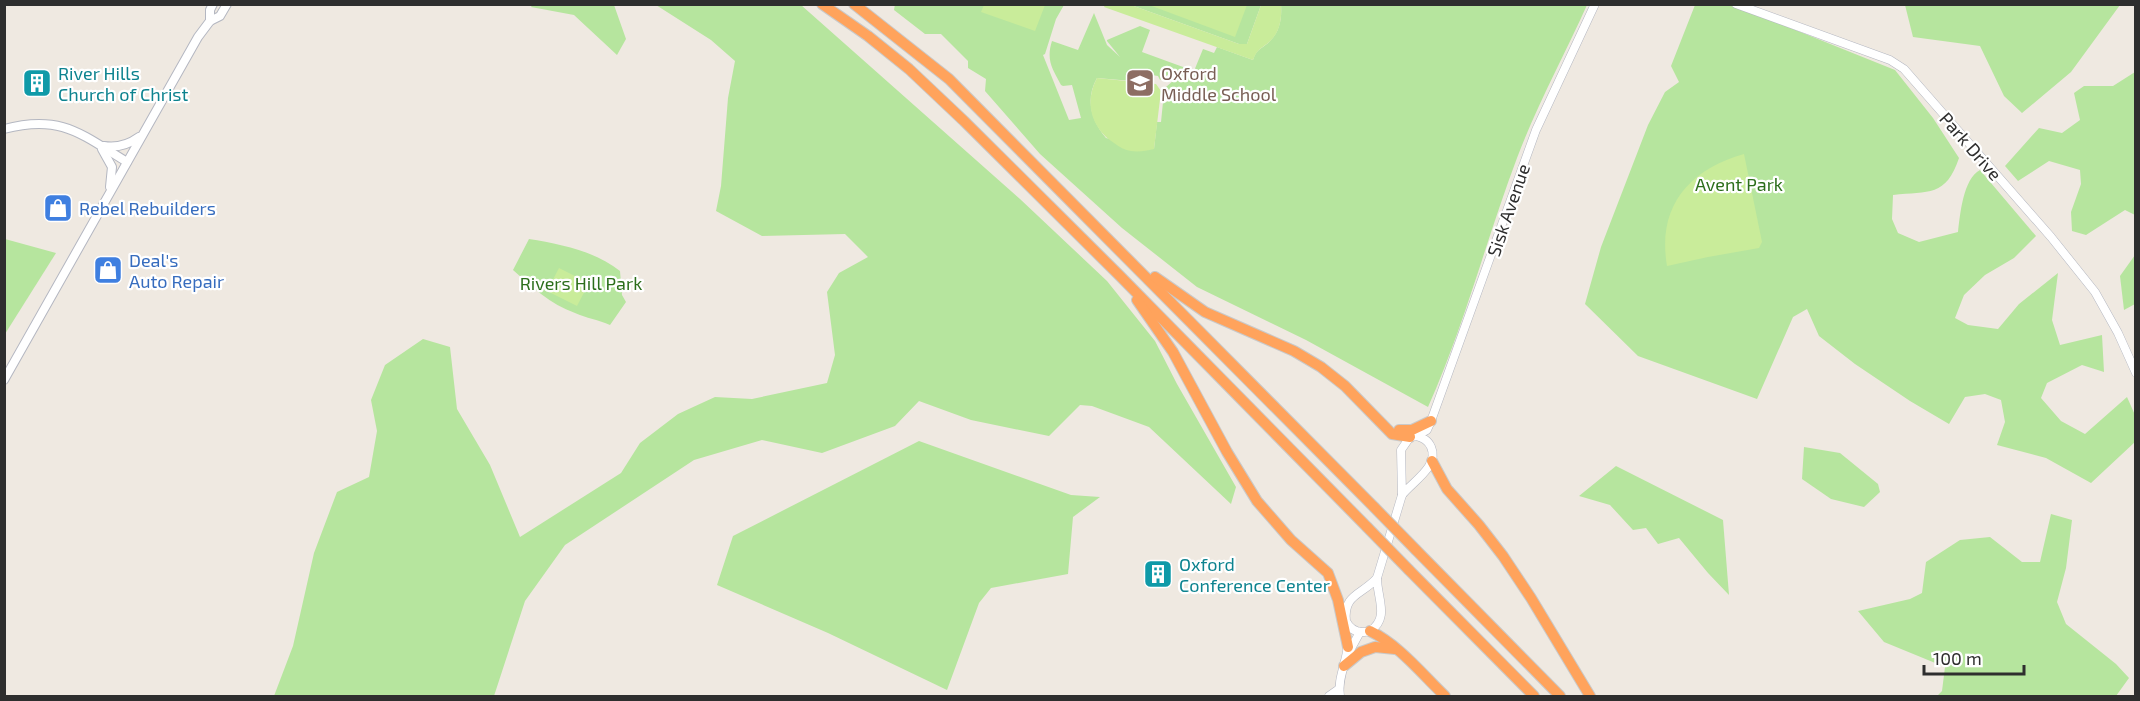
<svg xmlns="http://www.w3.org/2000/svg" width="2140" height="701" font-family="'Exo 2',sans-serif">
  <style>
    .green { fill: #b6e59e; fill-rule: evenodd }
    .pitch { fill: #c9ec9a }
    .lines { fill: none; stroke-linecap: round; stroke-linejoin: round }
    .tertiary-casing { stroke: #b4b7c1; stroke-width: 9 }
    .secondary-casing { stroke: #b4b7c1; stroke-width: 10 }
    .motorway-casing { stroke: #c9c9c9; stroke-width: 12 }
    .tertiary { stroke: #fff; stroke-width: 8 }
    .secondary { stroke: #fff; stroke-width: 8 }
    .motorway { stroke: #ffa35c; stroke-width: 10 }
    .motorway-bridge-casing { stroke: #c9c9c9; stroke-width: 12; stroke-linecap: butt }
    .motorway-bridge { stroke: #ffa35c; stroke-width: 10 }
    .labels { text-anchor: middle; dominant-baseline: central; stroke-width: 4.5; stroke-linejoin: round; paint-order: stroke }
    .culture-label { font-size: 18px; fill: #0d838f; stroke: #fff; text-anchor: start }
    .education-label { font-size: 18px; fill: #785e54; stroke: #fff; text-anchor: start }
    .street-label { font-size: 18px; fill: #2e2e2e; stroke: #fff }
    .park-label { font-size: 18px; fill: #2c6e1b; stroke: #fff }
    .shop-label { font-size: 18px; fill: #366cbe; stroke: #fff; text-anchor: start }
  </style>
  <rect width="100%" height="100%" fill="#efe9e1"/>
  <g class="green">
    <polygon points="533,4 614,5 626,39 617,55 574,15 531,7"/>
    <path d="M895,4L1064,5L1056,19L1045,54L1043,55L1069,120L1081,118L1072,85L1063,86L1061,85C1052,68 1046,60 1052,41L1078,50L1094,13L1107,45L1120,57L1107,41V40L1140,26L1150,30L1142,52L1194,71L1203,49L1214,53L1217,47L1253,60C1257,48 1261,50 1269,42C1280,32 1282,18 1281,5H1587C1564,56 1537,105 1517,158C1486,240 1464,327 1428,407L1306,340L1197,287L1122,228L1040,154L985,91L986,79L968,68V61L941,34H925L894,10ZM1139,73L1158,76L1160,80L1169,74L1174,80L1166,87L1169,90L1167,102H1163L1161,122H1157L1154,149L1106,138C1091,120 1085,99 1097,78L1143,82Z"/>
    <polygon points="656,5 801,5 1020,199 1107,281 1155,341 1177,384 1236,487 1231,504 1149,427 1092,406 1080,405 1049,436 971,420 919,401 895,426 822,453 762,440 694,460 565,545 525,601 494,696 274,696 293,646 314,553 337,492 369,477 377,431 371,400 385,365 423,339 450,347 457,409 490,465 520,537 621,473 640,443 678,414 715,397 752,399 827,383 835,355 827,292 839,273 868,257 845,234 762,236 716,211 721,186 728,98 735,61 711,40"/>
    <polygon points="1131,5 1261,5 1247,44 1239,44"/>
    <path d="M1695,5H1733L1895,70L1933,118L1959,158C1946,197 1929,191 1893,195L1892,219L1898,233L1919,242L1958,232C1960,215 1963,179 1980,170L2036,236L2014,258L1985,275L1964,295L1955,318L1968,325L1998,329L2019,304L2058,273L2052,320L2060,345L2102,335L2104,372L2082,365L2047,383L2041,398L2061,421L2085,434L2127,397L2135,415V442L2091,483L2046,458L1997,445L2005,422L2001,400L1985,394L1965,397L1949,424L1910,401L1855,364L1819,336L1807,309L1793,317L1757,399L1638,356L1585,304L1601,247L1648,125L1665,92L1679,82L1671,66Z"/>
    <polygon points="1905,5 1905,4 2120,5 2071,72 2022,113 2004,96 1980,46 1913,37"/>
    <polygon points="2135,72 2135,215 2125,210 2086,235 2072,231 2071,212 2081,184 2080,170 2049,161 2018,181 2005,166 2039,128 2062,133 2080,120 2074,93 2084,86 2113,86"/>
    <polygon points="5,239 56,253 5,334 4,239"/>
    <path d="M529,239C560,244 595,251 620,271L622,295L626,302L610,325C599,320 586,318 575,313C550,304 532,287 513,270Z"/>
    <polygon points="2135,255 2135,304 2124,310 2120,276"/>
    <polygon points="919,441 1071,495 1100,497 1073,517 1068,574 991,588 979,603 947,690 828,633 717,585 733,536"/>
    <polygon points="1804,447 1840,453 1878,484 1880,492 1864,507 1831,499 1802,479"/>
    <polygon points="1616,466 1723,520 1729,595 1708,573 1679,538 1658,544 1646,528 1633,530 1610,505 1579,496"/>
    <polygon points="2051,514 2072,520 2066,568 2057,602 2066,624 2116,664 2129,678 2116,696 1937,696 1942,691 1945,667 1884,642 1858,611 1910,599 1922,593 1926,562 1960,540 1990,537 2022,562 2040,562"/>
  </g>
  <g class="pitch">
    <polygon points="984,5 984,4 1045,5 1035,31 981,12"/>
    <path d="M1105,5H1131L1239,44H1247L1261,5H1281C1282,18 1280,33 1269,42C1260,50 1258,48 1253,60L1104,7Z"/>
    <polygon points="1149,5 1247,5 1235,37"/>
    <path d="M1097,78L1156,84L1161,91L1154,149C1146,151 1138,152 1131,151C1125,150 1119,147 1114,143C1091,128 1084,102 1097,78Z"/>
    <path d="M1744,154L1762,242L1759,248L1708,257L1667,266C1657,207 1688,170 1744,154Z"/>
    <polygon points="559,268 589,283 577,306 547,291"/>
  </g>
  <g class="lines">
    <g class="tertiary-casing">
      <g id="tertiary">
        <polyline points="1736,4 1890,60 1904,69 2051,237 2095,292 2118,333 2136,373"/>
        <polyline points="1416,436 1427,430 1431,421 1536,130 1595,4"/>
        <path d="M1416,436C1423,438 1428,440 1431,447C1440,466 1412,482 1402,495L1401,450L1410,437Z"/>
        <path d="M1377,578C1377,598 1390,618 1370,631C1359,634 1351,631 1346,621C1343,594 1362,595 1377,578Z"/>
        <polyline points="1377,578 1402,495"/>
        <polyline points="1349,652 1360,632"/>
        <polyline points="1329,696 1339,689"/>
        <path d="M1340,696C1337,679 1347,662 1348,644"/>
      </g>
    </g>
    <g class="secondary-casing">
      <g id="secondary">
        <polyline points="210,21 210,10 213,4"/>
        <path d="M4,129C61,114 81,134 127,162"/>
        <path d="M104,146C117,148 128,145 139,137"/>
        <polyline points="102,149 112,167 110,187"/>
        <polyline points="4,380 198,37 210,21 220,16 227,4"/>
      </g>
    </g>
    <g class="motorway-casing">
      <g id="motorway">
        <polyline points="822,4 868,36 909,69 964,121 1120,276 1367,527"/>
        <polyline points="854,4 949,79 1374,507"/>
        <polyline points="1155,277 1205,312 1294,351 1321,367 1345,386 1392,434 1410,437"/>
        <polyline points="1137,300 1173,352 1227,452 1257,501 1291,540 1328,573 1338,600 1348,647"/>
        <polyline points="1399,430 1412,430 1431,421"/>
        <polyline points="1432,461 1447,489 1479,525 1503,556 1531,598 1590,696"/>
        <polyline points="1416,550 1560,696"/>
        <polyline points="1409,570 1534,696"/>
        <path d="M1370,631C1399,645 1422,674 1445,696"/>
        <polyline points="1344,666 1361,652 1375,647 1395,649"/>
      </g>
    </g>
    <use href="#tertiary" class="tertiary"/>
    <use href="#secondary" class="secondary"/>
    <use href="#motorway" class="motorway"/>
    <g class="motorway-bridge-casing">
      <g id="motorway-bridge">
        <polyline points="1374,507 1416,550"/>
        <polyline points="1367,527 1409,570"/>
      </g>
    </g>
    <use href="#motorway-bridge" class="motorway-bridge"/>
  </g>
  <defs>
    <g id="building-square" transform="scale(1.5)"><rect x="-9" y="-9" width="18" height="18" rx="4" fill="#0f9aa8" stroke="#fff"/><path d="M-4-6H4V6H1V3H-1V6H-4ZM-2.5-4.3h1.7v1.8h-1.7ZM.8-4.3h1.7v1.8H.8ZM-2.5-1h1.7V.8h-1.7ZM.8-1h1.7V.8H.8Z" fill="#fff"/></g>
    <g id="school-square" transform="scale(1.5)"><rect x="-9" y="-9" width="18" height="18" rx="4" fill="#8d6e63" stroke="#fff"/><path d="M0-5L7-2L0 1L-7-2ZM-4 1L0 2.5L4 1V4Q0 6-4 4Z" fill="#fff"/></g>
    <g id="shop-square" transform="scale(1.5)"><rect x="-9" y="-9" width="18" height="18" rx="4" fill="#3f7fe0" stroke="#fff"/><path d="M-5-2.5h2.3a2.7 3.5 0 0 1 5.4 0H5L5.5 6h-11ZM-1.5-2.5h3a1.5 2.3 0 0 0-3 0Z" fill="#fff"/></g>
  </defs>
  <g fill-rule="evenodd">
    <use href="#building-square" x="37" y="83"/>
    <use href="#school-square" x="1140" y="83"/>
    <use href="#shop-square" x="58" y="208"/>
    <use href="#shop-square" x="108" y="270"/>
    <use href="#building-square" x="1158" y="574"/>
  </g>
  <g class="labels">
    <g class="culture-label">
      <text x="58" y="73">River Hills<tspan x="58" dy="21">Church of Christ</tspan></text>
      <text x="1179" y="564">Oxford<tspan x="1179" dy="21">Conference Center</tspan></text>
    </g>
    <g class="education-label">
      <text x="1161" y="73">Oxford<tspan x="1161" dy="21">Middle School</tspan></text>
    </g>
    <g class="street-label">
      <text transform="translate(1971 146) rotate(49)">Park Drive</text>
      <text transform="translate(1508 210) rotate(-71)">Sisk Avenue</text>
    </g>
    <g class="park-label">
      <text x="1739" y="184">Avent Park</text>
      <text x="581" y="283">Rivers Hill Park</text>
    </g>
    <g class="shop-label">
      <text x="79" y="208">Rebel Rebuilders</text>
      <text x="129" y="260">Deal's<tspan x="129" dy="21">Auto Repair</tspan></text>
    </g>
  </g>
  <rect width="2140" height="701" fill="none" stroke="#2e2e2e" stroke-width="12"/>
  <path d="M1924 665v9h100v-9" fill="none" stroke="#2e2e2e" stroke-width="3"/>
  <text x="1933" y="665" font-size="18" fill="#2e2e2e" stroke="#ffffff" stroke-width="4.5" paint-order="stroke">100 m</text>
</svg>
